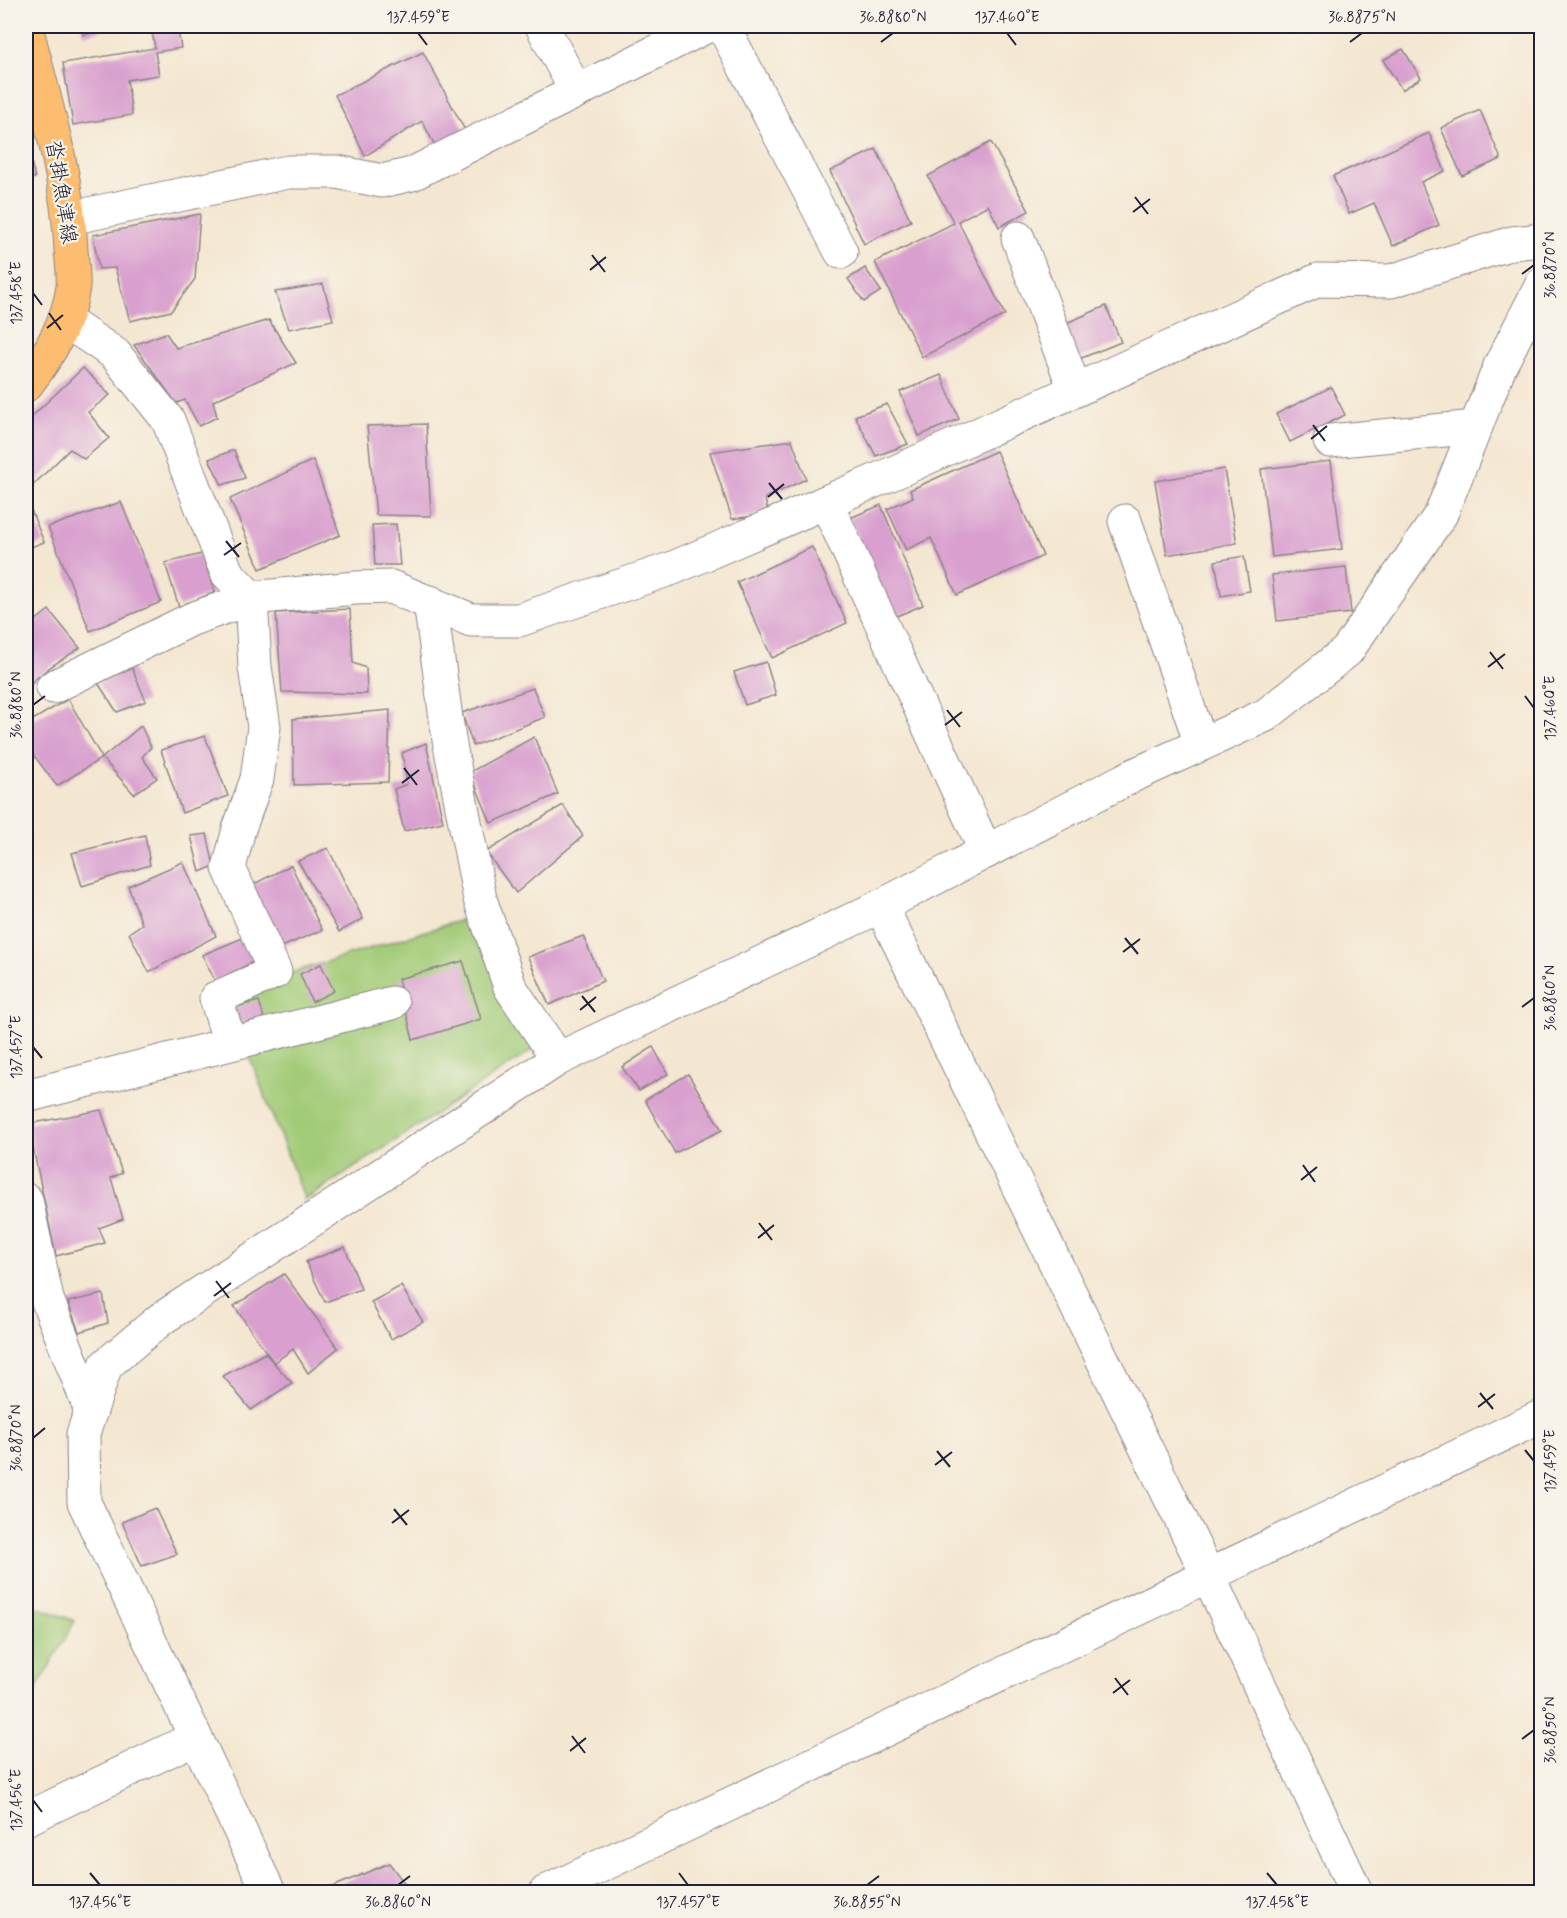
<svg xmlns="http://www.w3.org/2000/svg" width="1567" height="1918" font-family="Mynerve,'Klee One',sans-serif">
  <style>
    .green { fill: #a2cb77; stroke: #627659; stroke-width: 1.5 }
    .building { fill: #d9a0cf }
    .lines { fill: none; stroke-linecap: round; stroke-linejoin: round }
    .minor-casing { stroke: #8b8486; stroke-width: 35 }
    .major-casing { stroke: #8b8486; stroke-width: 35 }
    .minor { stroke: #fff; stroke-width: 33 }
    .major { stroke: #fcbd6f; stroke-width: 33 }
    .ticks { fill: none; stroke: #22223b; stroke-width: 2 }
    .labels { text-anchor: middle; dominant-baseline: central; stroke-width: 4.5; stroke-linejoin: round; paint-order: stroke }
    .street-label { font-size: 21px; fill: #22223b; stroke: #f7f3e8 }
    .neatline { fill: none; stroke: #22223b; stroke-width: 2 }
    .ticks-label { font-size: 15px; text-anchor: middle; fill: #22223b }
  </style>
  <rect width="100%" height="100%" fill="#f7f3e8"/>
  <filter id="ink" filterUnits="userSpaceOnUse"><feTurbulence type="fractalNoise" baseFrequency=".0167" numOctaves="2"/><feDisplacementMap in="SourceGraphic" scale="12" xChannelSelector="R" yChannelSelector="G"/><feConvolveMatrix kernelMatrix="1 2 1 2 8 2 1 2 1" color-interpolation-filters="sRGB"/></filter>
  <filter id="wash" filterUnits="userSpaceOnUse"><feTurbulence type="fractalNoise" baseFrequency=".008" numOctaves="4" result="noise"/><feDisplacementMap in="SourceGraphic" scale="24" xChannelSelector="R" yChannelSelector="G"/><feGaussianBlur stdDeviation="1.35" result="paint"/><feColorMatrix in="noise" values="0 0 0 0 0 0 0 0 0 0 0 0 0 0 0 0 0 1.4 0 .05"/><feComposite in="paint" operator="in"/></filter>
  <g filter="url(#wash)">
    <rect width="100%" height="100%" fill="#f4e7d1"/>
    <g class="green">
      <polygon points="468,918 534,1049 305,1200 247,1050 230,992"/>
      <polygon points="26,1603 75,1621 26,1707"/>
    </g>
    <g id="blocks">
      <g class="building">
        <polygon points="81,26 119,26 83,35"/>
        <polygon points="158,26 177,26 181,48 155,52 159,75 127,80 132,115 73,125 63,63 155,48 151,27"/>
        <polygon points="1403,49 1421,78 1402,90 1383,60"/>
        <polygon points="423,52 468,136 438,151 422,121 365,156 335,95"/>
        <polygon points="1480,110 1501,159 1462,176 1441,128"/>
        <polygon points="1429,133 1445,171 1421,182 1439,225 1393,246 1374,203 1349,214 1333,176"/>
        <polygon points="26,140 35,178 26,180"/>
        <polygon points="991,142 1029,211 999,227 988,205 958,221 1005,315 922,357 875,262 954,223 928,176"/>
        <polygon points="876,149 911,221 864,244 830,171"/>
        <polygon points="200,214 195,279 171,311 130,321 115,268 99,269 93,235"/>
        <polygon points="865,268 881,291 864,302 848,279"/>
        <polygon points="323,284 333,320 289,329 275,292"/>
        <polygon points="1106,306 1121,342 1079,359 1064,324"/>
        <polygon points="269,320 296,363 213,401 217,417 199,426 185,400 176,403 134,345 166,333 176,348"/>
        <polygon points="83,368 110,395 88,412 109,438 84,459 70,449 26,492 26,422"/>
        <polygon points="941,375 959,419 919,436 900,392"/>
        <polygon points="1331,387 1345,415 1290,442 1276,414"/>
        <polygon points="887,404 908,444 876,456 855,416"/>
        <polygon points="426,424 431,516 376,515 367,426"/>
        <polygon points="792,440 806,479 765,498 768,514 732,519 710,452"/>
        <polygon points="234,450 245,478 222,485 209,459"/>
        <polygon points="996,451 1043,556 957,595 931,538 906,550 887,509 913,497 910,490"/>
        <polygon points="313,460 340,535 260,569 230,499"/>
        <polygon points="1331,461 1342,549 1272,557 1261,469"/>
        <polygon points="1224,469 1237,543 1167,555 1155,481"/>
        <polygon points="121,502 161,602 90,631 48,527"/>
        <polygon points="28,503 44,542 26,549 26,504"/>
        <polygon points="881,505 923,605 892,618 850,518"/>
        <polygon points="396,524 400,565 375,565 372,525"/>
        <polygon points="812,547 847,623 772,658 737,582"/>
        <polygon points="202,554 215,592 179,607 165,563"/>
        <polygon points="1244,556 1250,591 1221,596 1215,561"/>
        <polygon points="1346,567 1351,613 1277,621 1272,575"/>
        <polygon points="350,609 353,663 366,668 367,694 282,692 276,613"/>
        <polygon points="49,610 80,648 50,667 26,687 26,628"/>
        <polygon points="766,662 776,695 745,705 734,672"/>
        <polygon points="132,668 146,701 117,712 98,683"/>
        <polygon points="533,688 545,717 473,746 462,713"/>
        <polygon points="68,699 102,758 57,786 26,745 26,724"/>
        <polygon points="390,710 388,782 294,785 293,719"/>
        <polygon points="141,726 151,747 142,757 157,778 134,794 102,758"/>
        <polygon points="205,736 228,796 182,813 161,750"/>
        <polygon points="534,737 558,794 491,823 470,772"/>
        <polygon points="426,743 443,822 404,831 394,789 407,784 402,753"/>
        <polygon points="563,805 583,836 516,893 486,852"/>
        <polygon points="207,834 214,866 200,872 191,836"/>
        <polygon points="145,835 150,865 82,886 72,853"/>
        <polygon points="328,848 363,919 339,932 298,861"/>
        <polygon points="183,862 216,936 149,972 129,933 142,924 128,886"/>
        <polygon points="291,865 322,930 279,948 250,886"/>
        <polygon points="583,936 603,981 549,1005 528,957"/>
        <polygon points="245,937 257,960 215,981 202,955"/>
        <polygon points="463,961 481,1019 413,1040 398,979"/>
        <polygon points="321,964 334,991 312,1002 300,974"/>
        <polygon points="259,1001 264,1018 241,1024 235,1007"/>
        <polygon points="653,1047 668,1074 639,1091 622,1067"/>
        <polygon points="688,1074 722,1130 675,1153 645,1100"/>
        <polygon points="101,1110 122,1173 111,1178 123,1219 99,1228 105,1243 56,1256 28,1124"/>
        <polygon points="345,1247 361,1289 325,1302 306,1262"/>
        <polygon points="284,1274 338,1348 308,1373 293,1349 274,1363 292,1383 251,1410 223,1376 265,1353 274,1363 234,1306"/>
        <polygon points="401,1286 423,1322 391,1339 371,1302"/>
        <polygon points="103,1294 108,1323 79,1332 68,1302"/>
        <polygon points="155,1508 177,1554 142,1566 122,1522"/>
        <polygon points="389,1863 411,1892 321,1892"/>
      </g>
    </g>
  </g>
  <g filter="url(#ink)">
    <use href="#blocks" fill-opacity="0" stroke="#8b8486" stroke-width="1.5"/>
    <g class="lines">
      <g class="minor-casing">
        <g id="minor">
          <polyline points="542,26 576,91"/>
          <polyline points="723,26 841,252"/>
          <polyline points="70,218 288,172 337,172 382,181 412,174 707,26"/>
          <polyline points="1018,238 1075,390"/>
          <polyline points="64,320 115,354 168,420 227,573 251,598 355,588 391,587 471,620 519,620 673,568 900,470 1318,280 1391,281 1512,243 1542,240"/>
          <polyline points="1330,441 1476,427"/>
          <polyline points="826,502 986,852"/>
          <polyline points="1125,521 1201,744"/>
          <polyline points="430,602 449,740 480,899 510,987 558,1059"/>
          <polyline points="53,687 192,619 251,598 255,667 264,727 257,779 239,829 229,868 275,972 216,998 230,1043"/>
          <polyline points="881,906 1208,1575 1356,1892"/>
          <polyline points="26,1096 392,1003"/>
          <polyline points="26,1200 47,1299 91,1411"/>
          <polyline points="26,1819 195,1738"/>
          <polyline points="269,1892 84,1502 83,1434 106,1365 161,1319 558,1059 881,906 1132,776 1266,715 1347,651 1441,514 1500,366 1542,284"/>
          <polyline points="546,1892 1542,1416"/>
        </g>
      </g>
      <g class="major-casing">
        <path id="major" d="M26,385C48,357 68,323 73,287C74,275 72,262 71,250C68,174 44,99 26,26"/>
      </g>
      <use href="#minor" class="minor"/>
      <use href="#major" class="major"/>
    </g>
  </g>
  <path class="ticks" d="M418,33L427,45M1007,33L1016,45M881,42L893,33M1350,42L1362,33M1135,197L1148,214M1133,212L1150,199M592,255L605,272M590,270L606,257M1522,274L1534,265M33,293L42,305M49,313L61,330M47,328L63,315M1313,425L1325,441M1311,439L1327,426M769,483L782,499M768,497L784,484M226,541L239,557M224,555L241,543M1490,652L1503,669M1488,667L1505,654M1525,696L1534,708M33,705L45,696M947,710L960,727M945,725L962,712M404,768L417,785M402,783L419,770M1125,938L1138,954M1123,952L1140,939M582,996L595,1012M1522,1007L1534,998M580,1010L596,997M33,1047L42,1058M1303,1165L1315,1182M1301,1180L1317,1167M759,1223L772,1240M758,1238L774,1225M216,1281L229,1298M214,1296L231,1283M1480,1393L1493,1409M1478,1407L1495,1394M33,1438L45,1428M1525,1450L1534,1461M937,1451L950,1467M935,1465L952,1452M394,1509L407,1525M392,1523L409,1510M1115,1678L1128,1695M1113,1693L1130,1680M572,1736L585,1753M1522,1739L1534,1730M570,1751L586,1738M33,1800L42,1812M90,1873L100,1885M679,1873L688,1885M1267,1873L1277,1885M398,1885L410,1876M867,1885L879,1876"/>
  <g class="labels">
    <g class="street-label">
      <text transform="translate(61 192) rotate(81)">沓掛魚津線</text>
    </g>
  </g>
  <rect width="1567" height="1918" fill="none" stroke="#f7f3e8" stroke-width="66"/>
  <rect x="33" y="33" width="1501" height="1852" class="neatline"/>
  <g class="ticks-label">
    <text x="418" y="22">137.459°E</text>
    <text x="893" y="22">36.8880°N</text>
    <text x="1007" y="22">137.460°E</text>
    <text x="1362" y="22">36.8875°N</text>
    <text transform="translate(1550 265) rotate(-90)" y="5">36.8870°N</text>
    <text transform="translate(16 293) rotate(-90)" y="5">137.458°E</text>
    <text transform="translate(16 705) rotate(-90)" y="5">36.8880°N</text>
    <text transform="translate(1550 708) rotate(-90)" y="5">137.460°E</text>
    <text transform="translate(1550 998) rotate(-90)" y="5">36.8860°N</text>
    <text transform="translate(16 1047) rotate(-90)" y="5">137.457°E</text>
    <text transform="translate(16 1438) rotate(-90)" y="5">36.8870°N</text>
    <text transform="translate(1550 1461) rotate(-90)" y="5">137.459°E</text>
    <text transform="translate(1550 1730) rotate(-90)" y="5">36.8850°N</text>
    <text transform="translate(16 1800) rotate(-90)" y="5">137.456°E</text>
    <text x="100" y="1907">137.456°E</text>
    <text x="398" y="1907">36.8860°N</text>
    <text x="688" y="1907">137.457°E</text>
    <text x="867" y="1907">36.8855°N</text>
    <text x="1277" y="1907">137.458°E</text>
  </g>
</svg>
